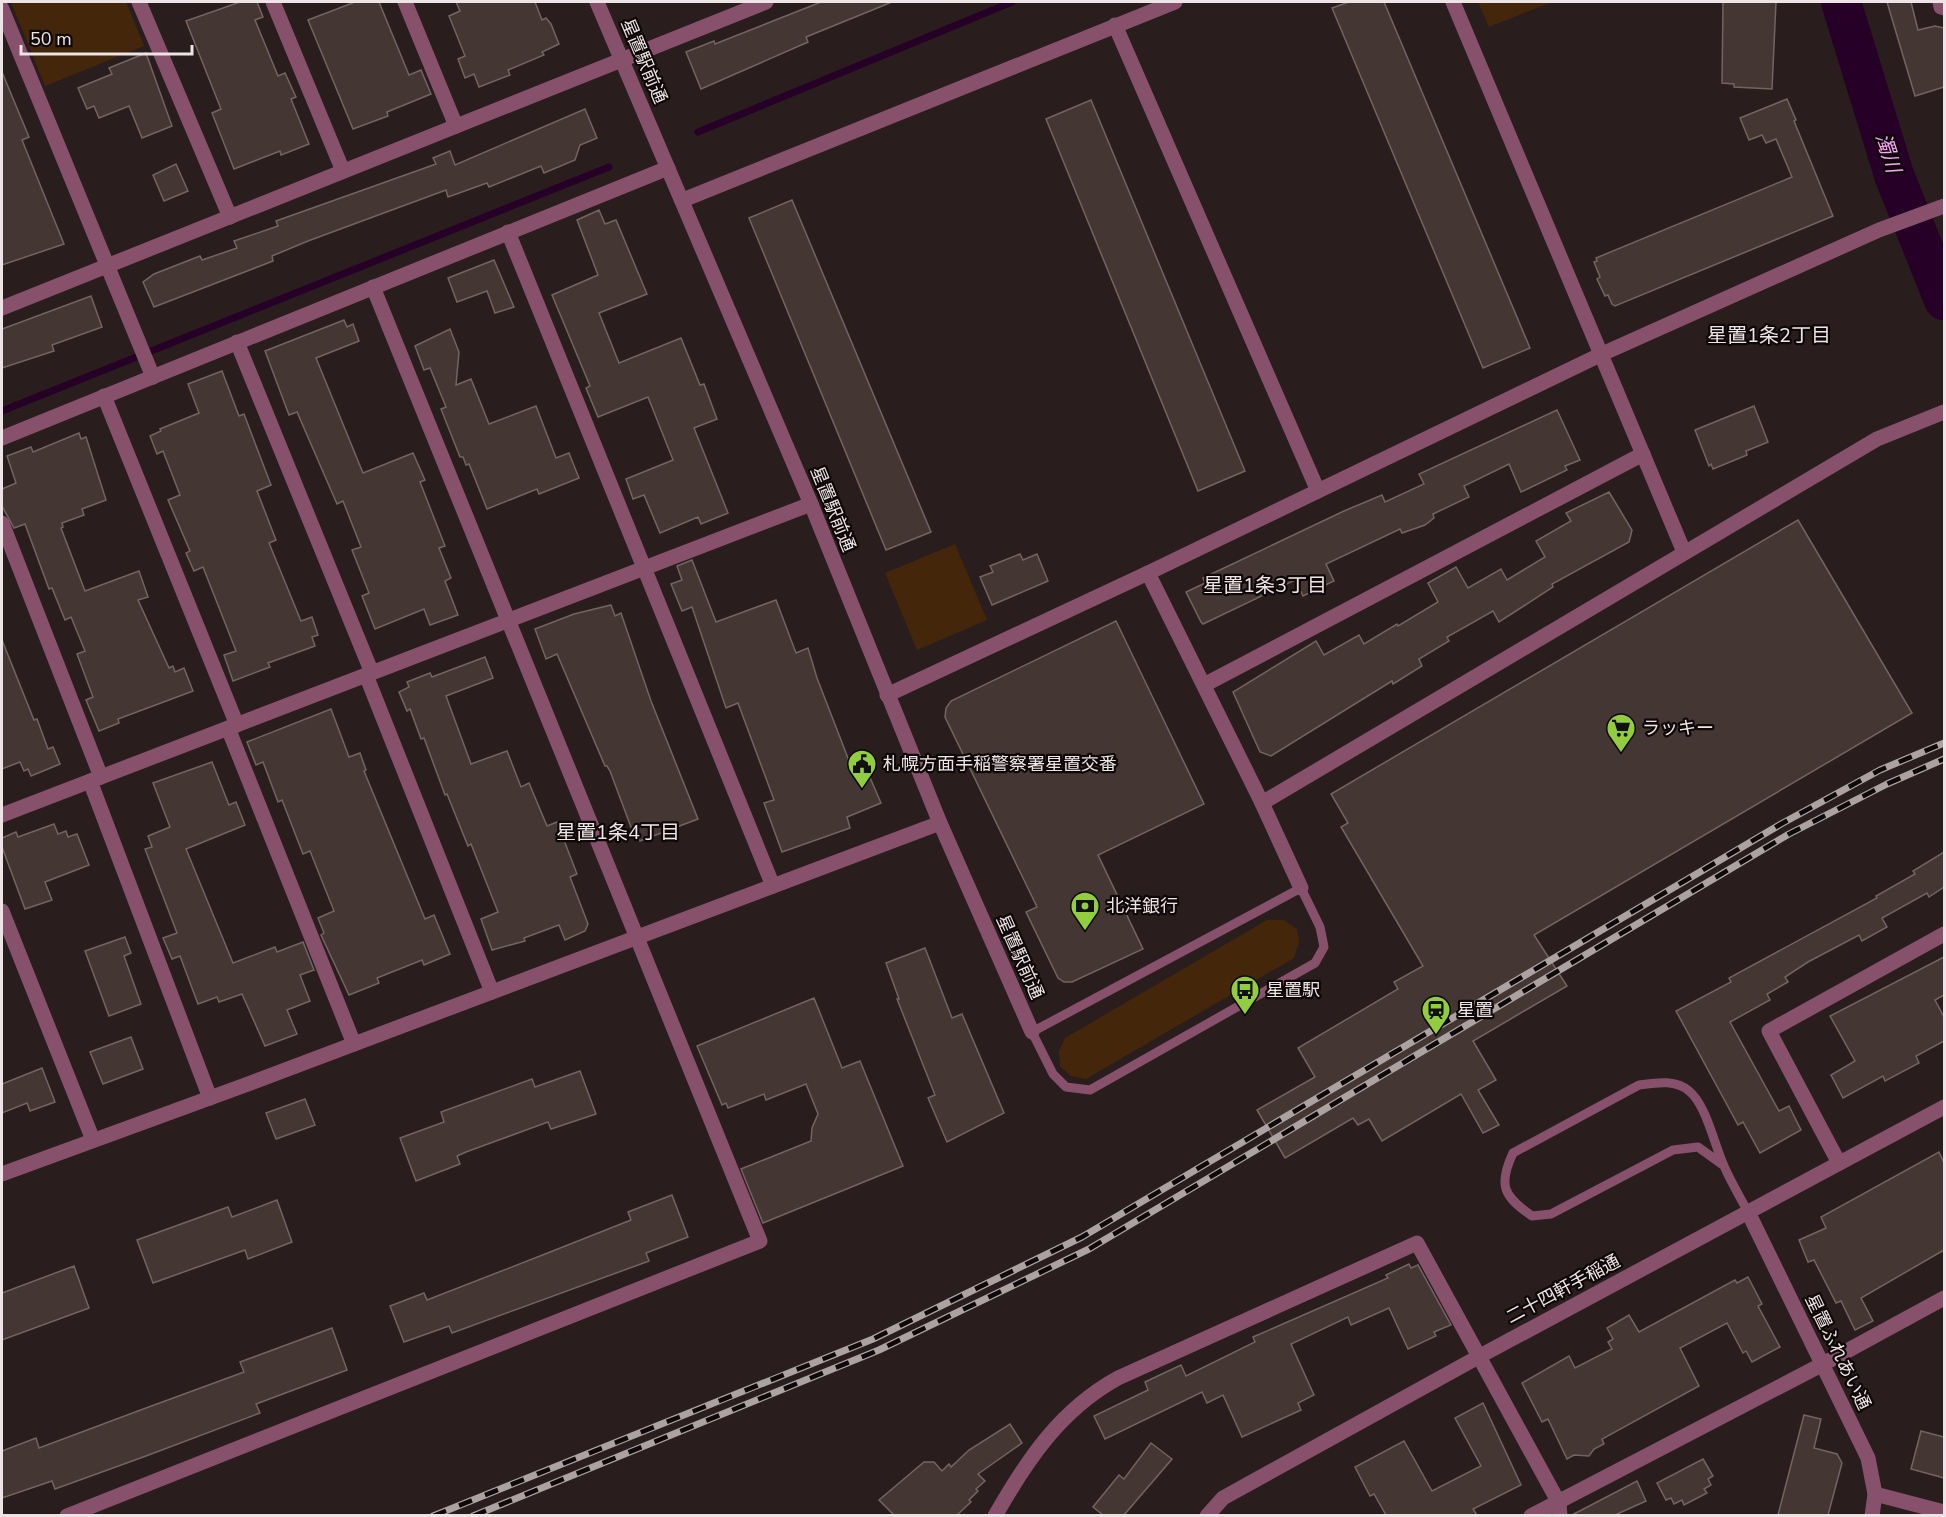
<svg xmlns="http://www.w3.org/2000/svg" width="1946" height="1517" font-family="'Nunito Sans','Noto Sans JP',sans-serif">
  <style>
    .green { fill: #44270b }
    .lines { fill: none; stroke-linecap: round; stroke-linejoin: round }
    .stream { stroke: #260027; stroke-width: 7 }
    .river { stroke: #260027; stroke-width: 40 }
    .building { fill: #443733; stroke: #736460; stroke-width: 1.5 }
    .service { stroke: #88516b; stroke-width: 9 }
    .minor { stroke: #88516b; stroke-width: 15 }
    .tertiary { stroke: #88516b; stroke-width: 15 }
    .rail-casing { stroke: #aca2a2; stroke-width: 7 }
    .rail { stroke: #0e0809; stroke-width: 4.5; stroke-dasharray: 14; stroke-linecap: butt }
    .labels { text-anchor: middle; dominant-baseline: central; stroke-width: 4.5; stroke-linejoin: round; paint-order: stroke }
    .street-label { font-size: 18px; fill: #ede4e5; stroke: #0e0809 }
    .poi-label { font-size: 18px; fill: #ede4e5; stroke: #0e0809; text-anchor: start }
    .water-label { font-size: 20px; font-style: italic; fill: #faa3f7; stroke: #0e0809 }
    .neighbourhood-label { font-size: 20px; fill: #ede4e5; stroke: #0e0809 }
  </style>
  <rect width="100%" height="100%" fill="#291d1d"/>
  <g class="green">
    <polygon points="11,2 126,2 144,46 45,86"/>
    <polygon points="1478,2 1552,2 1489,27"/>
    <polygon points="955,544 987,620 917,650 885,573"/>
    <polygon points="1267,920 1284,920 1297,929 1299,942 1294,958 1086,1079 1071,1076 1060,1066 1059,1051 1065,1038"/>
  </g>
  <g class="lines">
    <g class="stream">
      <polyline points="698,132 1012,2"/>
      <polyline points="2,411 609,167"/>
    </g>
    <polyline class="river" points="1841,2 1894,175 1944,300"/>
  </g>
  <g class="building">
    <polygon points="240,2 257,2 263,17 255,20 278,76 285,73 296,97 291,99 309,144 281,155 280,151 234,169 212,113 221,109 186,21"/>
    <polygon points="355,2 379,2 409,75 421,70 431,94 387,112 388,116 353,129 308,20"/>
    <polygon points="456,2 535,2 542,20 546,18 551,24 559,44 542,52 544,55 508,70 510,75 479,87 474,74 465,78 458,59 465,56 449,16 460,11"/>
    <polygon points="821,2 892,2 806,37 808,42 701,89 686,52 714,41 715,44"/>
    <polygon points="1349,2 1384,2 1530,348 1483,368 1332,8"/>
    <polygon points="1723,2 1776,2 1772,89 1734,87 1734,84 1722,83"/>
    <polygon points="1887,2 1911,2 1918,30 1935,26 1944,28 1944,87 1915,96"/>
    <polygon points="146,53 172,126 142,138 129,106 99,118 94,106 87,109 78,88 112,74 109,68"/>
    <polygon points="2,72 29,137 22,140 64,244 2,265"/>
    <polygon points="1787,99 1796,120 1794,121 1833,216 1615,306 1612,304 1608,295 1605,296 1597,279 1600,277 1594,262 1597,261 1596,258 1792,177 1776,139 1766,143 1762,135 1749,140 1740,118"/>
    <polygon points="1091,100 1245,471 1198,491 1046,119"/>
    <polygon points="585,109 597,138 580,145 575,160 544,173 541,166 489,187 487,183 448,197 446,190 308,241 272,256 273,261 154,307 143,282 154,274 200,256 202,260 237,248 234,241 278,226 276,221 436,164 433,158 450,151 455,165"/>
    <polygon points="176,164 188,191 164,201 153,175"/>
    <polygon points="792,200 931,532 886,550 749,218"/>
    <polygon points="599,210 605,224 616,220 647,294 599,313 619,363 681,338 700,385 704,384 717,419 694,428 728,513 701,524 698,517 660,533 644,495 633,499 626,479 673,460 648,397 598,417 586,388 590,386 552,295 598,275 577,220"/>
    <polygon points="494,260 514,307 495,313 487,291 457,302 448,278"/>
    <polygon points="91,296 102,327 52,345 54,351 2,368 2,329"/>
    <polygon points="344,320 347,327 353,324 359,341 316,358 363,473 413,453 425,480 420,482 445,546 439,548 451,578 445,581 458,615 430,625 424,609 375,629 362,596 369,593 352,550 361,547 343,501 337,504 297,412 289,415 265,351"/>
    <polygon points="450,329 459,352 456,385 471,379 489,424 536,406 556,458 569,453 579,478 539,494 537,489 487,509 469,464 466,465 463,457 460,457 441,409 446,407 430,368 424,370 415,346"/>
    <polygon points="222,371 239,416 244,414 271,485 257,491 276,540 269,543 301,621 312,617 318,635 312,637 315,646 268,663 270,667 233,681 224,655 236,651 203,567 194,571 186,553 190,551 168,500 180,495 163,451 157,454 150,436 161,431 160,429 199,413 188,384"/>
    <polygon points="1754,406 1768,442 1746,451 1747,455 1713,469 1711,464 1709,466 1695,430"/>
    <polygon points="1557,410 1580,460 1565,466 1567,470 1521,492 1509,464 1464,486 1469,497 1433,514 1434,518 1425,525 1402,533 1400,529 1326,564 1334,581 1303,596 1295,580 1203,624 1201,622 1186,592 1205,583 1203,578 1344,511 1382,495 1385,502 1424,484 1419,474"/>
    <polygon points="79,433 81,439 86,437 106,500 82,509 84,515 62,523 63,527 61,528 85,591 139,571 148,597 138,600 169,668 173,666 175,672 184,668 193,691 118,719 119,723 99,731 86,700 93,697 77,654 85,651 71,617 65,620 52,588 49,589 25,524 14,528 2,506 2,489 16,483 7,456 31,447 33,452"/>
    <polygon points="1609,492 1632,530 1629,542 1552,584 1553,587 1499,622 1493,611 1447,637 1449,641 1419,659 1422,666 1393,684 1392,681 1271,756 1260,752 1233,692 1316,641 1324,655 1359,635 1364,644 1397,624 1398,626 1438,602 1428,583 1456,567 1468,588 1501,569 1507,580 1545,557 1536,541 1571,521 1566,513"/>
    <polygon points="1798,520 1912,713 1534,935 1567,986 1473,1041 1496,1080 1478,1090 1499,1125 1483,1133 1461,1094 1382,1141 1369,1119 1358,1125 1353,1118 1285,1158 1257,1110 1315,1077 1298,1048 1398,989 1394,982 1423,966 1341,827 1348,823 1331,794"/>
    <polygon points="1020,554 1023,560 1037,554 1048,581 992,605 980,577 993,572 990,566"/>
    <polygon points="692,560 716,622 776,600 796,653 808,648 817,678 853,771 865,766 881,803 847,817 850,828 782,852 764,803 774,800 738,703 726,708 692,607 682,611 671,584 682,580 677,566"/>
    <polygon points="611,605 615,616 621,613 651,701 698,819 640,841 637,834 634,835 610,771 607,766 605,766 557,654 546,659 535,629 574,614"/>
    <polygon points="1116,621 1204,804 1098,855 1143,949 1072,982 1064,982 1058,978 1026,912 1037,907 945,717 946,708 951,701"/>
    <polygon points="2,640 34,720 37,719 48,749 53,747 60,764 31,776 28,769 24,771 20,762 2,769"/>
    <polygon points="485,657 493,678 446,696 471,764 507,751 521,787 529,783 547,826 557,822 577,874 570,877 588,924 585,931 565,940 559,925 524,938 525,941 492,950 481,919 498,912 471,844 468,846 447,794 445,795 424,738 421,739 410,709 407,711 399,692 409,687 407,682 430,673 432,677"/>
    <polygon points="331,709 349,757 360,753 366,770 364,771 425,919 434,915 450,954 424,965 422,960 377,978 379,983 349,995 321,935 324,933 318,918 334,911 310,851 303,854 282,800 278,802 263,762 256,765 247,742"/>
    <polygon points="212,762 229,805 236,802 245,825 186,849 233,963 275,947 277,952 303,942 314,970 300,975 310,1001 287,1010 297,1034 265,1046 242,994 219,1002 217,997 198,1004 180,956 172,959 163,938 177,933 145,849 152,847 148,836 170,827 153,783"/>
    <polygon points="54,824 58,834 66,831 68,837 77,834 89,865 45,882 52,900 25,909 2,847 2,838 16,832 18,837"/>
    <polygon points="1944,852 1944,887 1929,897 1927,893 1882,918 1887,927 1862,941 1859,935 1808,962 1785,977 1788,982 1767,994 1770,1000 1730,1022 1779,1111 1789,1106 1801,1130 1760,1153 1743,1122 1738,1125 1676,1011 1731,982 1729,978 1877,898 1876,896 1915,874 1913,871"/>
    <polygon points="125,937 131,953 124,956 141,1004 109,1016 85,951"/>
    <polygon points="925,948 952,1018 962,1014 1004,1113 947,1142 928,1098 935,1095 897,999 899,999 886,963"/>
    <polygon points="1944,957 1944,995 1935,1000 1944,1017 1944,1041 1916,1056 1919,1063 1885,1081 1883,1076 1843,1098 1831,1075 1855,1061 1830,1016"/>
    <polygon points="814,998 842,1068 860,1061 903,1166 763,1223 741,1169 811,1141 812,1128 818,1114 806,1084 766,1100 764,1094 728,1108 726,1103 722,1105 697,1046"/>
    <polygon points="131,1037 143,1069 103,1084 90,1052"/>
    <polygon points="42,1068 55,1102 30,1111 27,1103 2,1113 2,1084"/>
    <polygon points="580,1071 596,1114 551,1129 548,1122 466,1152 457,1156 460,1164 416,1181 400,1138 444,1122 441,1112 532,1079 535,1087"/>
    <polygon points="305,1099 315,1125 276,1139 266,1113"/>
    <polygon points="1939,1152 1944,1163 1944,1250 1861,1298 1873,1321 1855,1330 1841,1301 1836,1303 1814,1260 1808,1262 1799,1240 1826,1228 1821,1217"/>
    <polygon points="672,1195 688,1237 646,1253 649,1261 452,1333 449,1326 404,1342 390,1306 424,1293 427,1300 540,1256 631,1220 628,1212"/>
    <polygon points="277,1200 292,1242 248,1259 245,1250 153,1283 137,1240 228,1207 232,1217"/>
    <polygon points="1409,1264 1411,1268 1418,1265 1451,1325 1434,1332 1436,1336 1408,1349 1389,1308 1351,1325 1348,1317 1291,1344 1314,1395 1298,1403 1301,1410 1242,1437 1223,1395 1207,1403 1202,1392 1105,1439 1094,1416 1148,1390 1145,1382 1181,1365 1186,1376 1255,1342 1253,1337 1388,1278 1386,1275"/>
    <polygon points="74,1266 89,1308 2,1340 2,1293"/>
    <polygon points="1748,1277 1762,1304 1758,1306 1780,1347 1752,1362 1746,1351 1743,1353 1727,1323 1680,1348 1699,1386 1602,1439 1604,1444 1594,1449 1589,1456 1574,1455 1567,1459 1548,1419 1542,1422 1522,1383 1569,1356 1575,1368 1612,1349 1608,1342 1613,1339 1607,1328 1629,1315 1639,1332 1735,1280 1737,1283"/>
    <polygon points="332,1328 347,1370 256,1404 260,1413 146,1456 55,1489 52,1481 2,1498 2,1451 36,1438 39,1448 146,1408 244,1372 240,1362"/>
    <polygon points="1483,1403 1521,1485 1473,1509 1477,1515 1386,1515 1374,1494 1370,1496 1355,1467 1404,1441 1432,1491 1481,1466 1455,1418"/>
    <polygon points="1804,1415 1821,1419 1814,1448 1837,1454 1842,1463 1828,1515 1778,1515"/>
    <polygon points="1010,1424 1022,1443 978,1474 985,1481 976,1489 978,1491 969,1500 971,1502 957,1515 894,1515 879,1500 924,1462 934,1462 942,1471 949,1464 951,1467 969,1450"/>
    <polygon points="1921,1431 1944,1437 1944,1478 1911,1469"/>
    <polygon points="1151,1443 1172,1459 1124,1515 1103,1515 1093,1507 1119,1475 1124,1479"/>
    <polygon points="1703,1459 1713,1476 1708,1479 1711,1485 1704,1489 1707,1493 1684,1505 1682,1500 1674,1504 1671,1498 1666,1500 1657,1483"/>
    <polygon points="1637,1481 1646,1501 1615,1515 1572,1515"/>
  </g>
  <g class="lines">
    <g class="service">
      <polygon points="1301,888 1320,927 1324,947 1315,963 1090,1090 1066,1087 1053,1074 1032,1032"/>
      <path d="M1723,1165L1698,1147L1673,1150L1551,1214L1532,1216C1503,1196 1498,1185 1513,1153L1639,1085C1655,1083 1675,1079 1689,1091C1706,1104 1715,1147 1724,1166C1731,1182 1740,1197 1748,1212"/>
    </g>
    <g class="minor">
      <polyline points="139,2 230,217"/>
      <polyline points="273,2 343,171"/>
      <polyline points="405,2 456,126"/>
      <polyline points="1453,2 1684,552"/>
      <polyline points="1940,2 1941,7 1944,8"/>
      <polyline points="2,9 153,377"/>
      <polyline points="1115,25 1318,491"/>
      <polyline points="683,200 1175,2"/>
      <polyline points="508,232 773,886"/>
      <polyline points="2,308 766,2"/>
      <polyline points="237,342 372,673"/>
      <polyline points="104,396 237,725"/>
      <polyline points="2,438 668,168"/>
      <polyline points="2,523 101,777"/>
      <polyline points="1148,573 1262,803 1301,888"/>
      <polyline points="366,675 492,992"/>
      <polyline points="1204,685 1643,454"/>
      <polyline points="887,695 1148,573 1602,354 1879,230 1944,206"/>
      <polyline points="228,728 354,1044"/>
      <polyline points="90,781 210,1098"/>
      <polyline points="1262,803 1877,439 1944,412"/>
      <polyline points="2,815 811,504"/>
      <polyline points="2,911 93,1140"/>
      <polyline points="1839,1163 1769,1031 1944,934"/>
      <polyline points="2,1174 248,1084 940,823"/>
      <polyline points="1875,1494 1944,1512"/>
      <polyline points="67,1516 760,1241 373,287"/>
      <path d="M995,1516C1027,1460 1060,1410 1118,1378L1417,1243L1559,1503L1560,1516"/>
      <polyline points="1531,1516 1823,1364 1944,1298"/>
    </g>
    <g class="tertiary">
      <polyline points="597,2 811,504 940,823 1032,1032"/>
      <polyline points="1748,1212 1868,1458 1875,1494 1872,1516"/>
      <polyline points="1207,1516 1223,1498 1480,1356 1944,1107"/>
    </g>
    <g class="rail-casing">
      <g id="rail">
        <polyline points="433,1516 873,1339 1082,1237 1781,824 1880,770 1944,743"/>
        <polyline points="473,1516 879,1350 1089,1249 1789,834 1887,784 1944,759"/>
      </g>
    </g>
    <use href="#rail" class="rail"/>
  </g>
  <defs>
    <g id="supermarket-pin" transform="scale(1.5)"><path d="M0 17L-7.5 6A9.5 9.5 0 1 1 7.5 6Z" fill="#92cd3f" stroke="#0e0809"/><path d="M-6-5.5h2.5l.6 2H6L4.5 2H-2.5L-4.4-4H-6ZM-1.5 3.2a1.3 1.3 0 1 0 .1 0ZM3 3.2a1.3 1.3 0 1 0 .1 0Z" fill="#111"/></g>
    <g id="civic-pin" transform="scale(1.5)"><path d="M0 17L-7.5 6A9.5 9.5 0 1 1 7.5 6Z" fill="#92cd3f" stroke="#0e0809"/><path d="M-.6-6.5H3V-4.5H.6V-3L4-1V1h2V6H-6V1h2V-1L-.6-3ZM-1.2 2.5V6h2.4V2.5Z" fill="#111"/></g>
    <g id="bank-pin" transform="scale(1.5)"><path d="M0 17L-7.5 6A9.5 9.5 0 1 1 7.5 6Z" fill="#92cd3f" stroke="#0e0809"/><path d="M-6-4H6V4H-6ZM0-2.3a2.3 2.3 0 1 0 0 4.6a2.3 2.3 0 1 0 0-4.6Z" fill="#111"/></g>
    <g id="bus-pin" transform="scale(1.5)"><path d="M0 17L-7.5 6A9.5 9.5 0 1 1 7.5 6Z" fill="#92cd3f" stroke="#0e0809"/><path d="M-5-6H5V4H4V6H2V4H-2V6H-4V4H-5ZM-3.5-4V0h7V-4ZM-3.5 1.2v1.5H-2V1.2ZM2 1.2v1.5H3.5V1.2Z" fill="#111"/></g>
    <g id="station-pin" transform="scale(1.5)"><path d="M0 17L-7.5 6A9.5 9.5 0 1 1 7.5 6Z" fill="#92cd3f" stroke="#0e0809"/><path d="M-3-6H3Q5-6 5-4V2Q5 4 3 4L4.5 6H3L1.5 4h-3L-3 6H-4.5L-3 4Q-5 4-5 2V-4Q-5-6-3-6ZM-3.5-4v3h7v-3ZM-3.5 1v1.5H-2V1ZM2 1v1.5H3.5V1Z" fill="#111"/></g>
  </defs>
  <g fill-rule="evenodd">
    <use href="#supermarket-pin" x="1621" y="728"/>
    <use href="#civic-pin" x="862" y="764"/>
    <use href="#bank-pin" x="1085" y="906"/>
    <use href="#bus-pin" x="1245" y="990"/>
    <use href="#station-pin" x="1436" y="1010"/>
  </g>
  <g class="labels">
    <g class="street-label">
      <text transform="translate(644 61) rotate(67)">星置駅前通</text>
      <text transform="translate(833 509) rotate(68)">星置駅前通</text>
      <text transform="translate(1020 957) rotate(66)">星置駅前通</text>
      <text transform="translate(1563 1289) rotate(-28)">二十四軒手稲通</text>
      <text transform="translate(1838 1352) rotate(64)">星置ふれあい通</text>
    </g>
    <g class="poi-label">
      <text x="1642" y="728">ラッキー</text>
      <text x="883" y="764">札幌方面手稲警察署星置交番</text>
      <text x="1106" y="906">北洋銀行</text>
      <text x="1266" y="990">星置駅</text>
      <text x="1457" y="1010">星置</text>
    </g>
    <g class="water-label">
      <text transform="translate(1888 153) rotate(72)">濁川</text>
    </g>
    <g class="neighbourhood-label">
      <text x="1769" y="335">星置1条2丁目</text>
      <text x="1265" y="585">星置1条3丁目</text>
      <text x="618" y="832">星置1条4丁目</text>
    </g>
  </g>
  <rect width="1946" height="1517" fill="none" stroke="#ede4e5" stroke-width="6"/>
  <path d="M21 45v9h171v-9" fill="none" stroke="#ede4e5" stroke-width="3"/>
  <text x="30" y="45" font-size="18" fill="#ede4e5" stroke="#0e0809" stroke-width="4.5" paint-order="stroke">50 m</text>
</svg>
